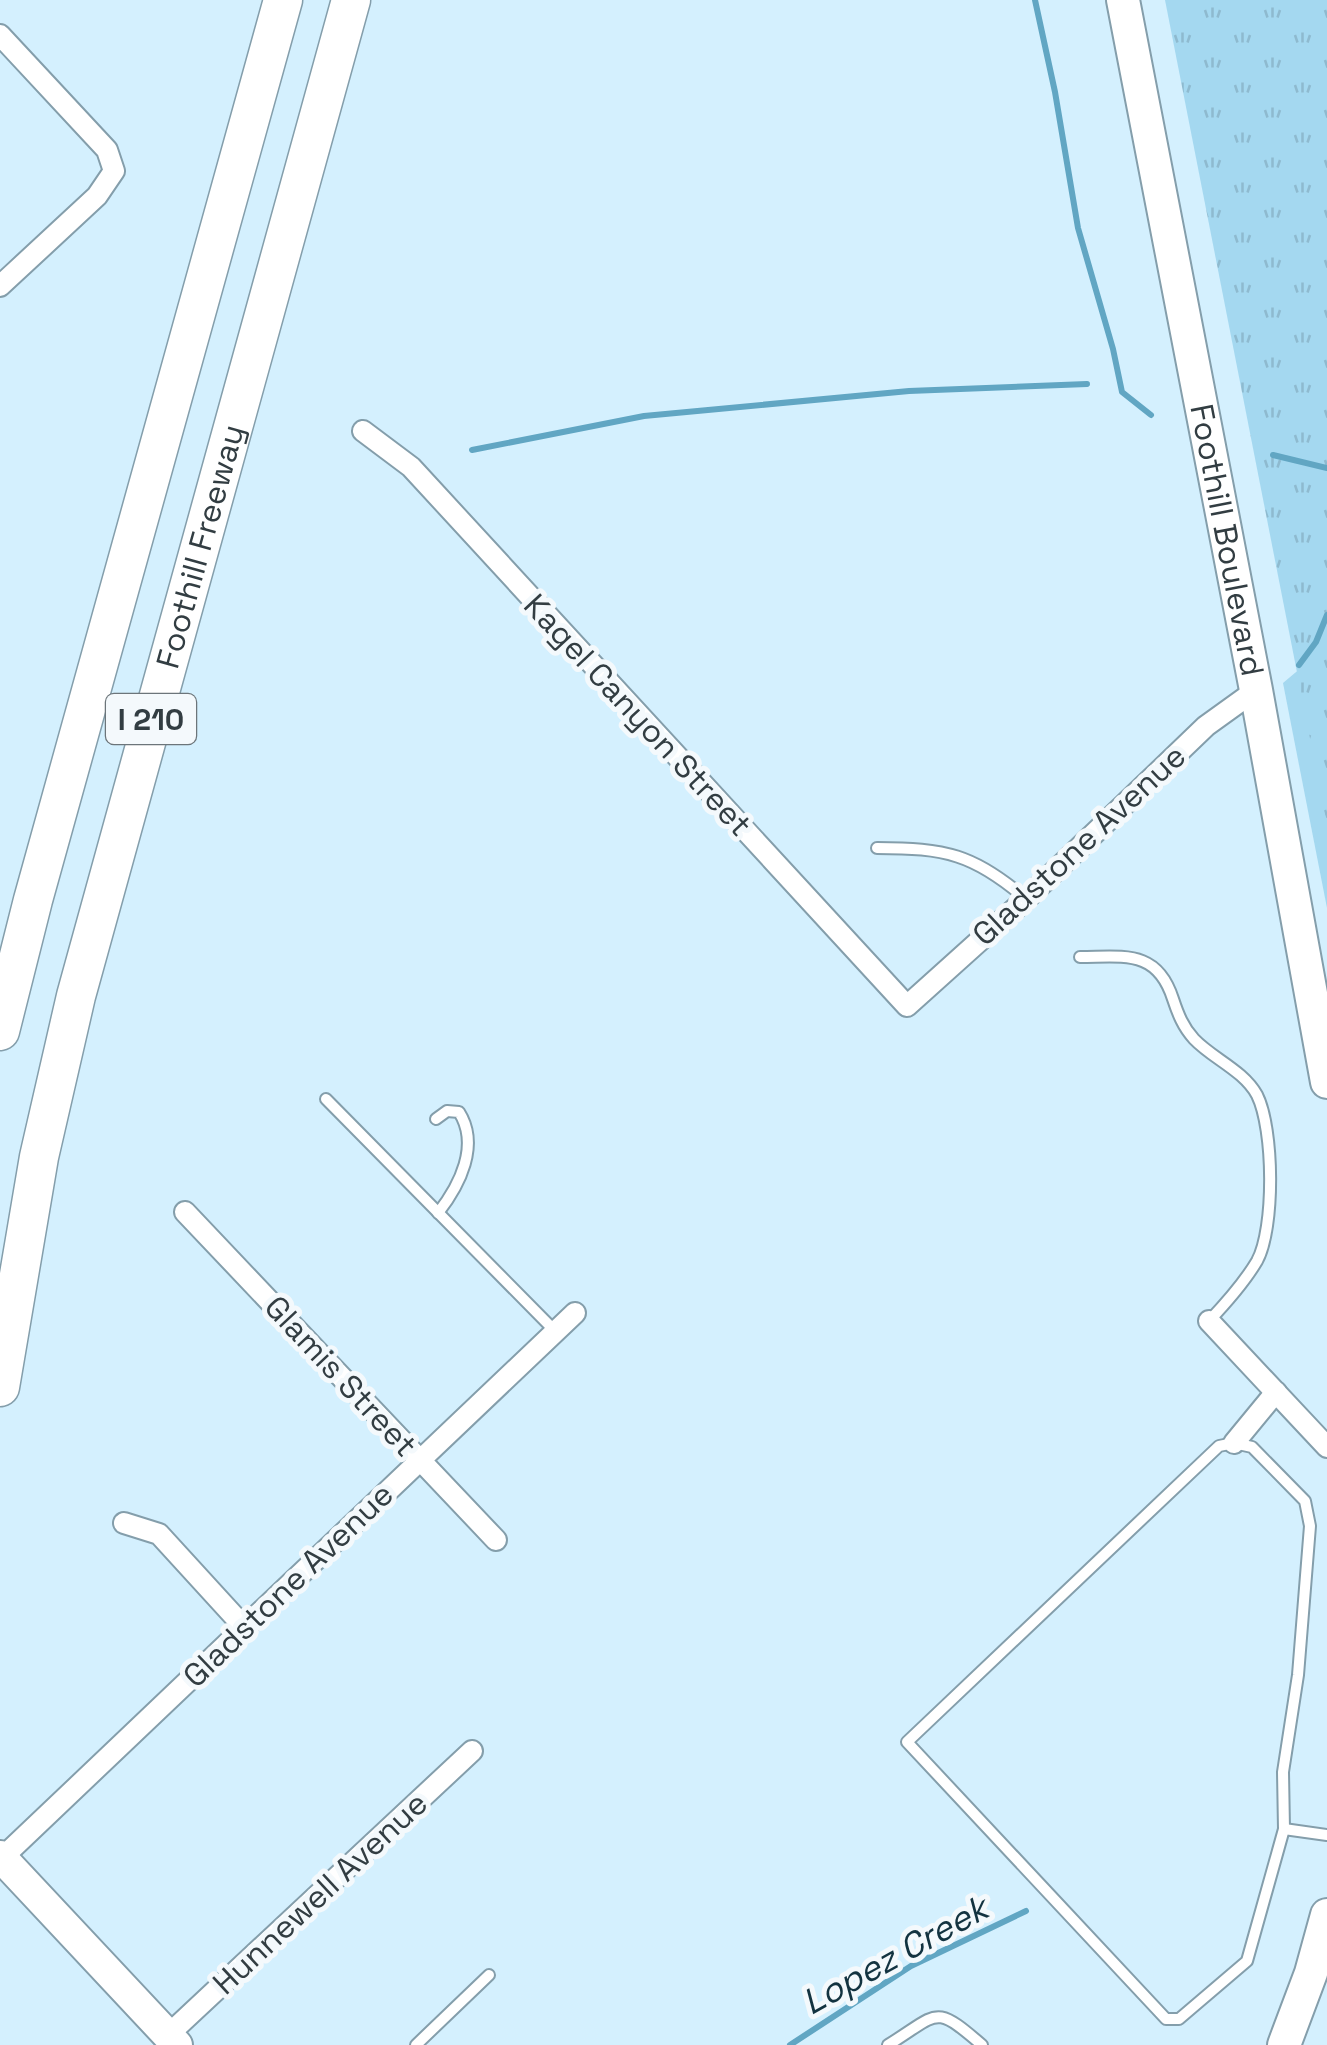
<svg xmlns="http://www.w3.org/2000/svg" width="1327" height="2045" font-family="'Space Grotesk',sans-serif">
  <style>
    .grass { fill: #a4d8f0 }
    .park { fill: url(#park-tufts) }
    .lines { fill: none; stroke-linecap: round; stroke-linejoin: round }
    .stream { stroke: #61a6c3; stroke-width: 6 }
    .lane-casing { stroke: #849eab; stroke-width: 14 }
    .street-casing { stroke: #849eab; stroke-width: 24 }
    .secondary-casing { stroke: #849eab; stroke-width: 34 }
    .primary-casing { stroke: #849eab; stroke-width: 36 }
    .highway-casing { stroke: #849eab; stroke-width: 41 }
    .lane { stroke: #fff; stroke-width: 10 }
    .street { stroke: #fff; stroke-width: 20 }
    .secondary { stroke: #fff; stroke-width: 30 }
    .primary { stroke: #fff; stroke-width: 32 }
    .highway { stroke: #fff; stroke-width: 38 }
    .labels { text-anchor: middle; dominant-baseline: central; stroke-width: 10; stroke-linejoin: round; paint-order: stroke }
    .shield { fill: #f4f9fc; stroke: #6c757a; stroke-width: 2.5 }
    .shield-label { font-size: 30px; font-weight: bold; fill: #323d42 }
    .street-label { font-size: 32px; fill: #323d42; stroke: #f4f9fc }
    .water-label { font-size: 35px; font-style: italic; fill: #133340; stroke: #f4f9fc }
  </style>
  <defs>
    <pattern id="park-tufts" width="24" height="20" patternUnits="userSpaceOnUse" patternTransform="scale(2.5)"><rect width="24" height="20" fill="#a4d8f0"/><path d="M3 7l-1-3M5 7V3M7 7l1-3M15 17l-1-3M17 17v-4M19 17l1-3" fill="none" stroke="#8ebacf"/></pattern>
  </defs>
  <rect width="100%" height="100%" fill="#d4f0fe"/>
  <polygon class="grass" points="1308,662 1327,695 1327,908 1283,683"/>
  <polygon class="park" points="1165,0 1327,0 1327,825"/>
  <g class="lines">
    <g class="stream">
      <polyline points="1035,0 1055,92 1078,228 1113,349 1122,392 1151,415"/>
      <polyline points="472,450 644,416 909,391 1087,384"/>
      <polyline points="1273,455 1327,468"/>
      <polyline points="1299,665 1316,642 1327,615"/>
      <polyline points="790,2045 911,1966 1026,1911"/>
    </g>
    <g class="lane-casing">
      <g id="lane">
        <path d="M877,848C945,848 974,854 1026,899"/>
        <path d="M1080,957C1124,957 1157,949 1173,999C1178,1014 1183,1027 1194,1039C1213,1059 1243,1070 1257,1095C1274,1129 1275,1228 1257,1261C1244,1283 1227,1302 1209,1321"/>
        <polyline points="326,1099 555,1331"/>
        <path d="M436,1119L447,1111L459,1112C480,1145 460,1185 438,1213"/>
        <polygon points="1234,1443 1252,1447 1305,1501 1310,1526 1298,1675 1283,1772 1284,1829 1247,1961 1179,2019 1166,2019 907,1742 1219,1446"/>
        <polyline points="1284,1829 1327,1835"/>
        <polyline points="416,2045 489,1975"/>
        <path d="M888,2045C940,2013 933,2003 982,2045"/>
      </g>
    </g>
    <g class="street-casing">
      <g id="street">
        <polyline points="0,35 107,150 114,171 97,196 0,286"/>
        <polyline points="363,431 411,467 907,1006 1026,899 1206,726 1256,690"/>
        <polyline points="185,1212 496,1540"/>
        <polyline points="1209,1321 1327,1447"/>
        <polyline points="1234,1443 1276,1392"/>
        <polyline points="124,1523 159,1534 244,1627"/>
        <polyline points="2,1858 575,1313"/>
        <polyline points="168,2035 472,1751"/>
      </g>
    </g>
    <g class="secondary-casing">
      <polyline id="secondary" points="0,1856 177,2045"/>
    </g>
    <g class="primary-casing">
      <g id="primary">
        <path id="s1" d="M1123,0L1256,690L1327,1082"/>
        <polyline points="1284,2045 1311,1973 1327,1915"/>
      </g>
    </g>
    <g class="highway-casing">
      <g id="highway">
        <polyline points="0,1031 33,900 283,0"/>
        <path id="s2" d="M0,1387L39,1157L76,996L351,0"/>
      </g>
    </g>
    <use href="#lane" class="lane"/>
    <use href="#street" class="street"/>
    <use href="#secondary" class="secondary"/>
    <use href="#primary" class="primary"/>
    <use href="#highway" class="highway"/>
  </g>
  <g class="labels">
    <rect class="shield" x="106" y="694" width="90" height="50" rx="8"/>
    <g class="shield-label">
      <text x="151" y="719">I 210</text>
    </g>
    <g class="street-label">
      <text stroke="none"><textPath href="#s1" startOffset="550">Foothill Boulevard</textPath></text>
      <text stroke="none"><textPath href="#s2" startOffset="865">Foothill Freeway</textPath></text>
      <text transform="translate(638 715) rotate(47)">Kagel Canyon Street</text>
      <text transform="translate(1079 845) rotate(-43)">Gladstone Avenue</text>
      <text transform="translate(341 1376) rotate(47)">Glamis Street</text>
      <text transform="translate(288 1585) rotate(-44)">Gladstone Avenue</text>
      <text transform="translate(320 1893) rotate(-43)">Hunnewell Avenue</text>
    </g>
    <g class="water-label">
      <text transform="translate(895 1955) rotate(-29)">Lopez Creek</text>
    </g>
  </g>
</svg>
